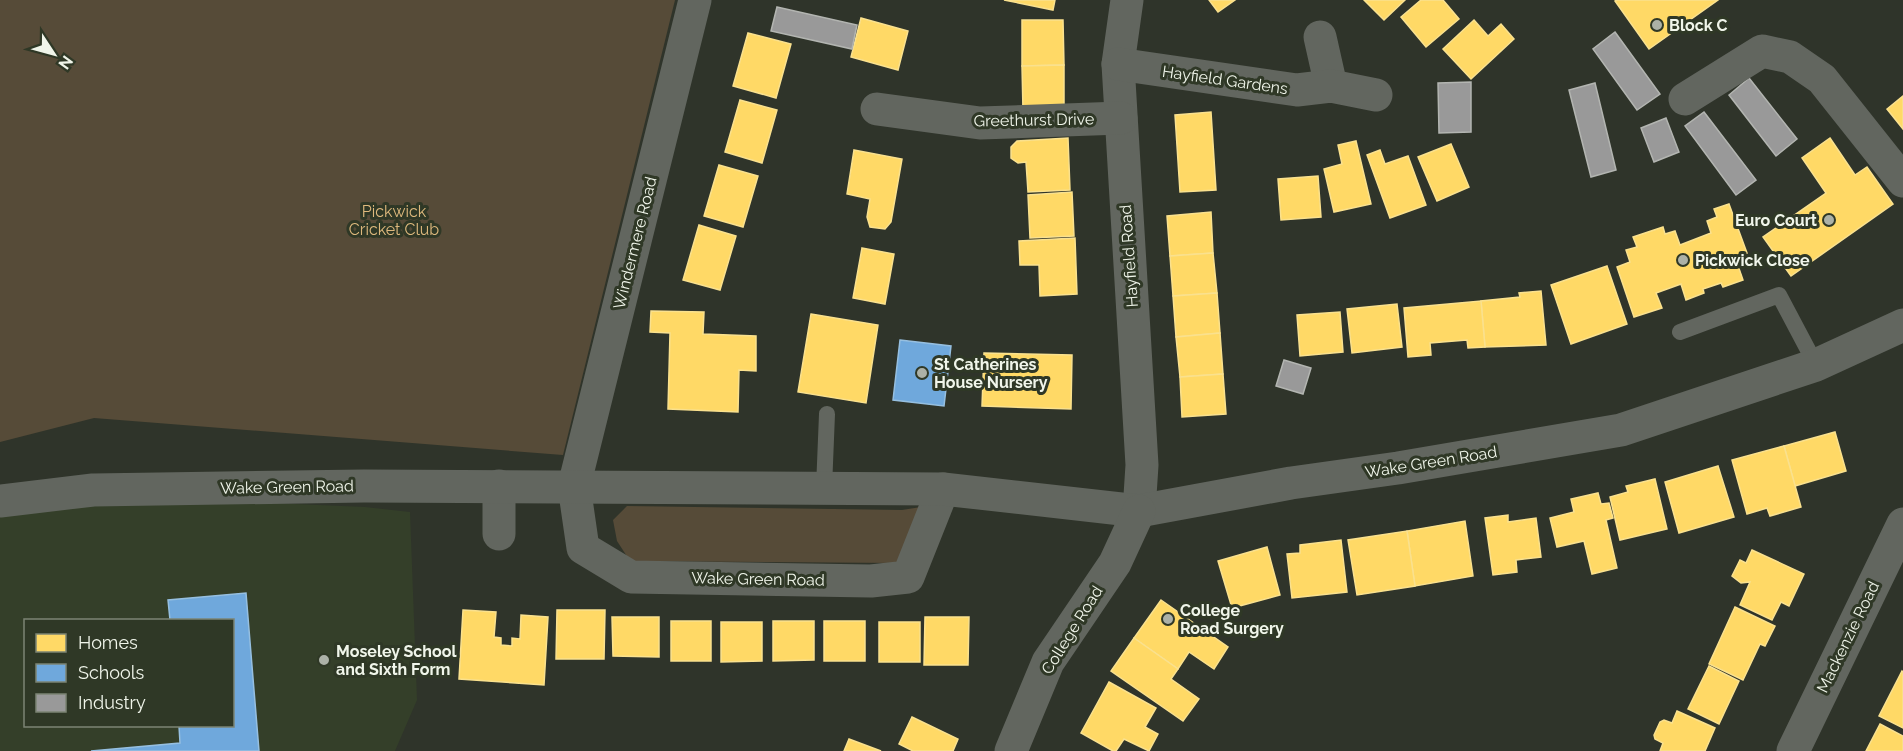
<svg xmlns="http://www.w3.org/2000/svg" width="1903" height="751" font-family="Raleway,sans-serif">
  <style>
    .built { fill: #343f29; fill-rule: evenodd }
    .green { fill: #564b38 }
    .homes { fill: #ffd966; stroke: #fae18e; stroke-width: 1.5 }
    .schools { fill: #6fa8dc; stroke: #96bfe0; stroke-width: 1.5 }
    .industry { fill: #999; stroke: #b3b5b1; stroke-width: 1.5 }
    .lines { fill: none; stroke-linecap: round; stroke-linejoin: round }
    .lane { stroke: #62665f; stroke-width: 16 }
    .street { stroke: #62665f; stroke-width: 33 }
    .secondary { stroke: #62665f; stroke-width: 33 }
    .poi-dot { fill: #acb1a7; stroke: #2f3826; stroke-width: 2 }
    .labels { text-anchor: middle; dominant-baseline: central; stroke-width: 6; stroke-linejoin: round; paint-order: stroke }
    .poi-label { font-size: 16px; font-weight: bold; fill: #f0f5ea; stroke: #2f3826; text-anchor: start }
    .street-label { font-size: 16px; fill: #f0f5ea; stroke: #2f3826 }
    .park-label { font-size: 16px; fill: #deb97d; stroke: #2f3826 }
  </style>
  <rect width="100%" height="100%" fill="#2f342a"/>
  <path class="built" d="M91,495L365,507L410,512L417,700L395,751H0V511ZM26,620H232V726H26Z"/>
  <g class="green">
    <polygon points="0,0 675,0 563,455 94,418 0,442"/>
    <polygon points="627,506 902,510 921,507 899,563 630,561 617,541 613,520"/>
  </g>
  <g class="homes">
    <polygon points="1004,0 1055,0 1053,10"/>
    <polygon points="1209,0 1235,0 1218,12"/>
    <polygon points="1364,0 1405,0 1384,20"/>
    <polygon points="1421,0 1443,0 1459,19 1426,47 1401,17"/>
    <polygon points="1617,0 1718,0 1649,49 1615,1"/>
    <polygon points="861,18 908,31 898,70 851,57"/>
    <polygon points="1022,20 1063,20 1064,65 1022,66"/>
    <polygon points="1474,20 1488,36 1501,24 1514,39 1471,79 1443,49"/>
    <polygon points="748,33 791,44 776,98 733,86"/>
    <polygon points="1064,65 1064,111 1023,111 1022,66"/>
    <polygon points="1903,96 1903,129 1887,109"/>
    <polygon points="740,100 777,110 762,163 725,152"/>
    <polygon points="1211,112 1216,190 1180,192 1175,115"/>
    <polygon points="1068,138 1070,190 1028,192 1026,162 1018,163 1011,158 1011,147 1017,141"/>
    <polygon points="1830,138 1855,175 1867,167 1893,204 1791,276 1763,237 1826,193 1802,158"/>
    <polygon points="1356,141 1371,204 1334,212 1324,169 1342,164 1338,145"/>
    <polygon points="1451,144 1469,187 1437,201 1418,157"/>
    <polygon points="854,150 902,159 891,222 885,229 870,227 867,217 870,199 847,194"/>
    <polygon points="1380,150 1385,164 1408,156 1426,205 1390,218 1367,155"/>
    <polygon points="719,165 758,176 743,227 704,216"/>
    <polygon points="1318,176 1321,217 1281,220 1278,179"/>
    <polygon points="1072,192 1074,236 1030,238 1028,195"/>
    <polygon points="1729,204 1747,253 1735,257 1743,280 1723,287 1721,283 1703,289 1704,293 1686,300 1681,284 1656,293 1662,308 1634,317 1617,267 1630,262 1626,250 1637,247 1633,237 1663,227 1665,234 1675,231 1680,245 1711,233 1707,221 1717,217 1714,209"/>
    <polygon points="1211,212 1213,253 1170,256 1167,216"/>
    <polygon points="699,225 736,236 720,290 683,280"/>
    <polygon points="1075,238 1077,294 1040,296 1039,265 1020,265 1019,241"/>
    <polygon points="862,248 894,254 885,304 853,298"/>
    <polygon points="1213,253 1217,293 1173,296 1170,256"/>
    <polygon points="1607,266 1627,324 1571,344 1551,285"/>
    <polygon points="1541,291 1546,345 1485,347 1481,301 1520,297 1519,293"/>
    <polygon points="1217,293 1220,333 1176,337 1173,296"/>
    <polygon points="1481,301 1485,347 1468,348 1467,340 1430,343 1431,355 1408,357 1404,308"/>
    <polygon points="1397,304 1402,347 1352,353 1347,309"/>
    <polygon points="651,311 704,312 703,334 756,336 756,371 739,370 738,412 668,409 670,333 650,332"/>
    <polygon points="1340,312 1343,352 1300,356 1297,315"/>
    <polygon points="811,314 878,325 866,403 798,392"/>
    <polygon points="1220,333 1223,374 1180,377 1176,337"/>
    <polygon points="984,353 1072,355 1071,409 982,406"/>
    <polygon points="1223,374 1226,414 1182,417 1180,377"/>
    <polygon points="1835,432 1846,471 1795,486 1784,446"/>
    <polygon points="1784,446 1801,507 1770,516 1767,508 1747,514 1732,460"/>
    <polygon points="1718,466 1734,517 1679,533 1665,482"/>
    <polygon points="1655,479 1667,529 1620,540 1610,497 1628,492 1626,486"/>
    <polygon points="1598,493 1601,504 1609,503 1613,518 1606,520 1617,568 1592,574 1584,541 1557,547 1550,518 1574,512 1571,499"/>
    <polygon points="1508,515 1508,522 1536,518 1541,557 1516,560 1517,572 1493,575 1485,518"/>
    <polygon points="1465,521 1473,576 1415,586 1407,531"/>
    <polygon points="1407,531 1415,586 1357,595 1348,540"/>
    <polygon points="1341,540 1347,592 1292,598 1287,554 1300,553 1300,545"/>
    <polygon points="1267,547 1280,595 1232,608 1218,561"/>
    <polygon points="1752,550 1804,574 1789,606 1781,602 1772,620 1740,605 1750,582 1741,583 1732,576 1740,560 1746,563"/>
    <polygon points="1161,600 1228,647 1214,669 1189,652 1178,669 1134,638"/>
    <polygon points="1735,607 1775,626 1765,646 1760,644 1743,680 1709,664"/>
    <polygon points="463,610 496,612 494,637 501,638 501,645 512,646 512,638 520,639 521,615 548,617 544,685 459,679"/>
    <polygon points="557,610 605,610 604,659 556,659"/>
    <polygon points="612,617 659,617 659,657 613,656"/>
    <polygon points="925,617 969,617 968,665 924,665"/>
    <rect x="671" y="621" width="40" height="40"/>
    <polygon points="773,621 814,621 814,660 773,661"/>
    <rect x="824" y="621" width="41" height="40"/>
    <polygon points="721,622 762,622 762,661 721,662"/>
    <rect x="879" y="622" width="41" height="40"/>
    <polygon points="1134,638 1178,669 1171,679 1199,699 1183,721 1111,671"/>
    <polygon points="1709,666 1739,681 1719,724 1688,709"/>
    <polygon points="1902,671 1903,672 1903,728 1879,716"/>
    <polygon points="1109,682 1156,708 1145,727 1158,734 1149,751 1124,739 1116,751 1113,751 1081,733"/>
    <polygon points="1677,711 1715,728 1705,751 1660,751 1663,743 1655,739 1654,735 1660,722 1664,720 1672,723"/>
    <polygon points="912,717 958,739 953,751 913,751 899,744"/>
    <polygon points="1880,724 1903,736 1903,751 1866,751"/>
    <polygon points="849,739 881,751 844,751"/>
  </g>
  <g class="schools">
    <polygon points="900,340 951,346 944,406 893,400"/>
    <polygon points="246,593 259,751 91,751 180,743 179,726 232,726 232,620 170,620 168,600"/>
  </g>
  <g class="industry">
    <polygon points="777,7 857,25 852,49 771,31"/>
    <polygon points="1615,32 1660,94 1637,110 1593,49"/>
    <polygon points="1749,78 1797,139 1776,156 1729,95"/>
    <polygon points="1471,82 1471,132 1439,133 1438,83"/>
    <polygon points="1595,83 1616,170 1591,177 1569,90"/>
    <polygon points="1704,112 1756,180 1736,195 1685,126"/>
    <polygon points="1666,118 1679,152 1654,162 1641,128"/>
    <polygon points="1284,360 1311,368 1303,394 1276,386"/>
  </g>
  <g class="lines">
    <g class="lane">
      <polyline points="1680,332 1779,295 1816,365"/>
      <polyline points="824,488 827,414"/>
    </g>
    <g class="street">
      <polyline points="695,0 574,486 583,548 631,577 871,581 908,577 943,489"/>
      <polyline points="1127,0 1118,64 1142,465 1139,511"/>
      <polyline points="1320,37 1331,86"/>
      <polyline points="1118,64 1297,90 1331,86 1376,95"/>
      <polyline points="1685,99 1762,51 1790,57 1822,79 1903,181"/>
      <polyline points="877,109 980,123 1121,118"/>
      <polyline points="499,534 499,486"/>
      <polyline points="1793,751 1903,524"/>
    </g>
    <g class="secondary">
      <polyline points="0,501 93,490 364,486 943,489 1139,511 1291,483 1398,468 1621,430 1816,365 1903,325"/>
      <polyline points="1011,751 1048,662 1115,563 1139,511"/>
    </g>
  </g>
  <g class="poi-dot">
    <circle cx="1657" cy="25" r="6"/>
    <circle cx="1829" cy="220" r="6"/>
    <circle cx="1683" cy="260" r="6"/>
    <circle cx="922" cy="373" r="6"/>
    <circle cx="1168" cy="619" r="6"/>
    <circle cx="324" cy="660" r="6"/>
  </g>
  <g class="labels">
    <g class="poi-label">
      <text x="1669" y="25">Block C</text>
      <text x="1817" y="220" text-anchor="end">Euro Court</text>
      <text x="1695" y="260">Pickwick Close</text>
      <text x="934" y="364">St Catherines<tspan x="934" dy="18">House Nursery</tspan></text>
      <text x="1180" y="610">College<tspan x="1180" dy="18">Road Surgery</tspan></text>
      <text x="336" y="651">Moseley School<tspan x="336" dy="18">and Sixth Form</tspan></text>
    </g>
    <g class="street-label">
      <text transform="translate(1225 80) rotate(8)">Hayfield Gardens</text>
      <text transform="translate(1034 120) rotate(-1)">Greethurst Drive</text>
      <text transform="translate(635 243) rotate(-76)">Windermere Road</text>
      <text transform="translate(1129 256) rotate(-94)">Hayfield Road</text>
      <text transform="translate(1431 462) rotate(-9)">Wake Green Road</text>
      <text transform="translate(287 487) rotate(-1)">Wake Green Road</text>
      <text transform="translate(758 579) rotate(1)">Wake Green Road</text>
      <text transform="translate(1072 630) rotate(-58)">College Road</text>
      <text transform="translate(1848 637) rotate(-64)">Mackenzie Road</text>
    </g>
    <g class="park-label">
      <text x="394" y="211">Pickwick<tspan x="394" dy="18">Cricket Club</tspan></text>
    </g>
  </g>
  <rect x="24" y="619" width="210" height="108" fill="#2f3826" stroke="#7c8474" stroke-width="1.5"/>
  <rect x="36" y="634" width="30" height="18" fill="#ffd966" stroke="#7c8474" stroke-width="1.5"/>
  <text x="78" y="649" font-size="18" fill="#f0f5ea">Homes</text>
  <rect x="36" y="664" width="30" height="18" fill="#6fa8dc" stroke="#7c8474" stroke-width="1.5"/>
  <text x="78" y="679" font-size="18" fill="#f0f5ea">Schools</text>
  <rect x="36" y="694" width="30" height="18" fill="#999999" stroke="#7c8474" stroke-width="1.5"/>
  <text x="78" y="709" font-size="18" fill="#f0f5ea">Industry</text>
  <g transform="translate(54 54) rotate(126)" stroke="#2f3826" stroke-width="4.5" paint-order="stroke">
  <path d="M0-4.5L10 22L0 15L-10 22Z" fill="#f0f5ea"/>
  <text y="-9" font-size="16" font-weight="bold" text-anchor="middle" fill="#f0f5ea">N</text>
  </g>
</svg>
